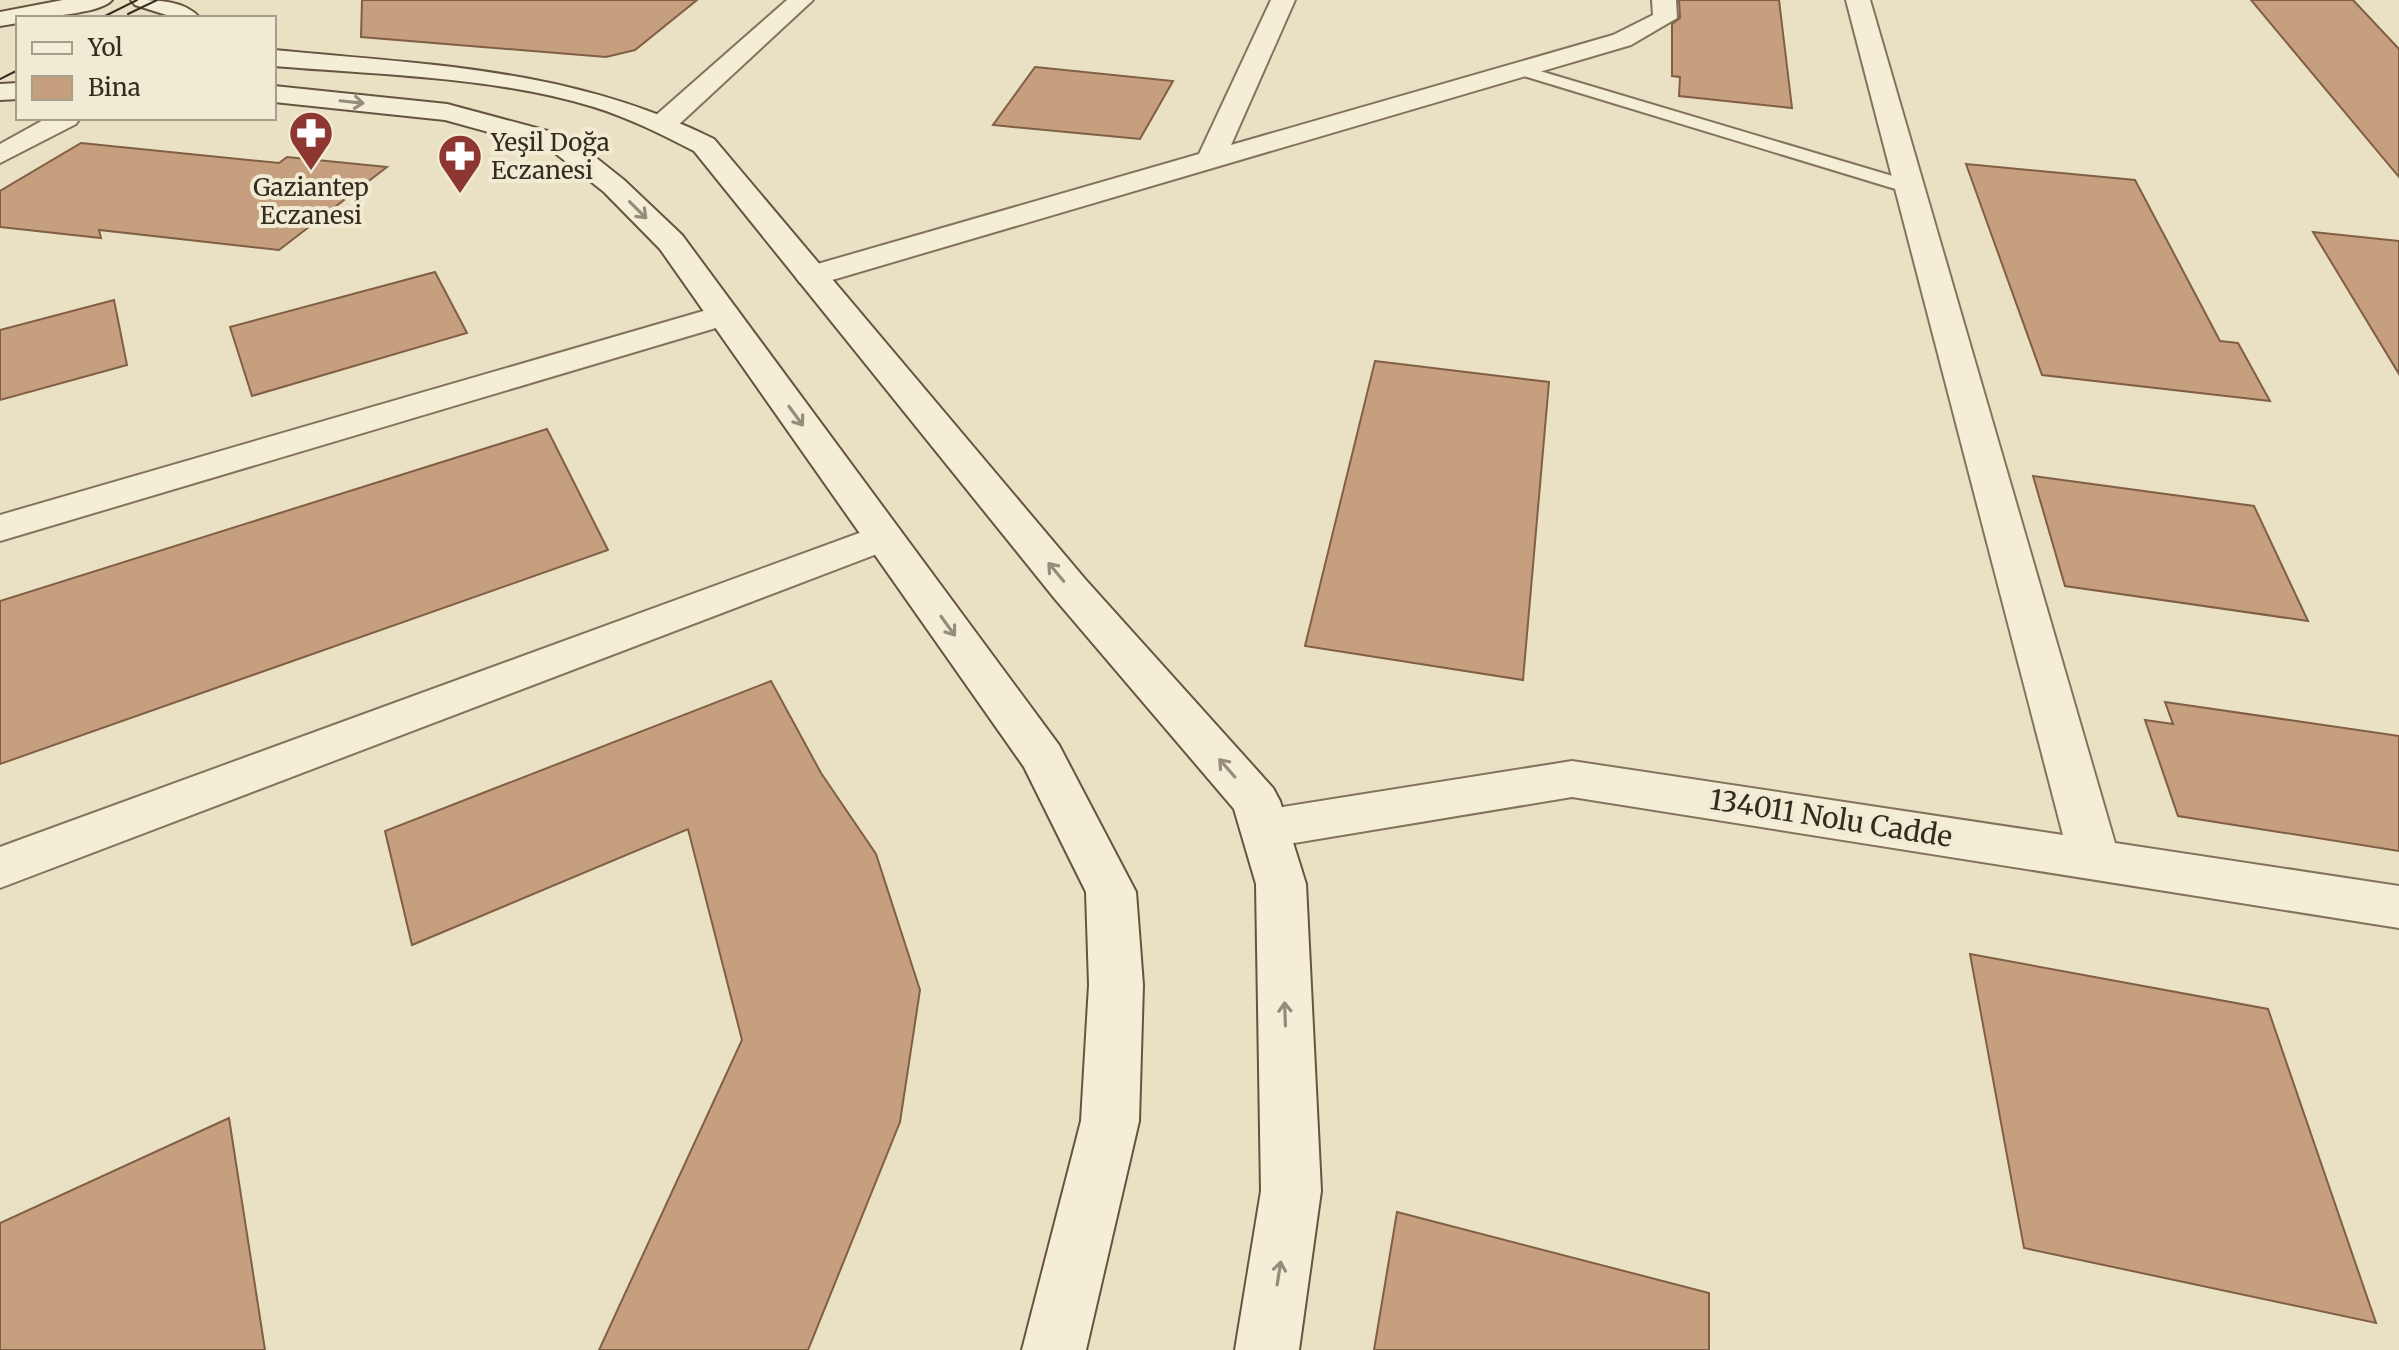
<svg xmlns="http://www.w3.org/2000/svg" width="2399" height="1350" font-family="Merriweather,serif">
  <style>
    .building { fill: #c59f7e; stroke: #805f45; stroke-width: 2 }
    .lines { fill: none; stroke-linecap: round; stroke-linejoin: round }
    .lane-casing { stroke: #83735d; stroke-width: 4 }
    .street-casing { stroke: #83735d; stroke-width: 4 }
    .secondary-casing { stroke: #655440; stroke-width: 4 }
    .lane { fill: #f5eed7; fill-rule: evenodd }
    .street { fill: #f5eed7; fill-rule: evenodd }
    .secondary { fill: #f5eed7; fill-rule: evenodd }
    .tram { stroke: #352b1f; stroke-width: 2 }
    .oneway { stroke: #958c7b }
    .labels { text-anchor: middle; dominant-baseline: central; stroke-width: 8; stroke-linejoin: round; paint-order: stroke }
    .far-poi-label { font-size: 24px; fill: #352b1f; stroke: #f2ebd4; text-anchor: start }
    .street-label { font-size: 28px; fill: #352b1f; stroke: #f2ebd4 }
  </style>
  <rect width="100%" height="100%" fill="#eae1c5"/>
  <g class="building">
    <polygon points="362,0 697,0 635,50 606,57 361,37"/>
    <polygon points="1679,0 1779,0 1792,108 1679,96 1680,77 1672,76 1672,24 1680,18"/>
    <polygon points="2251,0 2353,0 2399,49 2399,177"/>
    <polygon points="1035,67 1173,81 1140,139 993,125"/>
    <polygon points="81,143 279,163 287,157 387,167 279,250 99,230 101,238 0,227 0,191"/>
    <polygon points="1966,164 2135,180 2220,341 2238,343 2270,401 2042,375"/>
    <polygon points="2313,232 2399,241 2399,374"/>
    <polygon points="435,272 467,333 252,396 230,327"/>
    <polygon points="114,300 127,365 0,400 0,330"/>
    <polygon points="1375,361 1549,382 1523,680 1305,646"/>
    <polygon points="547,429 608,550 0,764 0,601"/>
    <polygon points="2033,476 2254,506 2308,621 2065,586"/>
    <polygon points="771,681 821,773 876,854 920,990 900,1122 808,1350 599,1350 742,1040 688,829 412,945 385,831"/>
    <polygon points="2165,702 2399,736 2399,851 2178,816 2145,720 2173,724"/>
    <polygon points="1970,954 2268,1009 2376,1323 2024,1248"/>
    <polygon points="229,1118 265,1350 0,1350 0,1223"/>
    <polygon points="1397,1212 1709,1293 1709,1350 1374,1350"/>
  </g>
  <g class="lines">
    <g class="lane-casing">
      <polygon id="lane" points="1520,65 1916,183 1918,187 1916,191 1902,191 1514,73 1514,67"/>
    </g>
    <g class="street-casing">
      <g id="street">
        <polygon points="787,0 813,0 675,128 655,128 652,122 655,116"/>
        <polygon points="1271,0 1295,0 1231,145 1613,35 1653,15 1652,0 1676,0 1677,18 1631,45 822,283 800,283 795,276 800,269 1199,154"/>
        <polygon points="1846,0 1870,0 2115,843 2399,886 2399,928 1572,797 1264,848 1247,843 1240,829 1247,815 1264,810 1572,761 2063,835"/>
        <polygon points="47,118 80,118 76,124 0,163 0,144"/>
        <polygon points="724,305 736,308 740,315 736,322 0,541 0,515"/>
        <polygon points="884,524 898,528 904,537 898,546 0,888 0,847"/>
      </g>
    </g>
    <g class="secondary-casing">
      <g id="secondary">
        <path d="M63,0H112C101,14 37,18 18,18V23L0,26V12Z"/>
        <path d="M131,0C157,0 184,0 200,18H176L135,5Z"/>
        <path d="M274,50C430,65 570,68 714,139L1085,579L1273,788L1280,801L1306,884L1321,1191L1299,1350H1235L1261,1191L1256,884L1234,809L1055,599L694,151C661,134 629,118 594,107C491,76 380,75 274,66Z"/>
        <polygon points="18,83 18,99 0,100 0,84"/>
        <polygon points="274,86 447,104 570,137 624,180 682,235 1059,745 1136,892 1143,985 1139,1121 1086,1350 1022,1350 1081,1121 1089,985 1086,892 1024,767 660,249 604,192 550,149 445,120 274,102"/>
      </g>
    </g>
    <use href="#lane" class="lane"/>
    <use href="#street" class="street"/>
    <use href="#secondary" class="secondary"/>
    <g class="tram">
      <polyline points="128,14 157,0"/>
      <polyline points="101,18 137,0"/>
      <polyline points="0,79 18,70"/>
    </g>
  </g>
  <defs><path id="oneway-shaft" d="M-6 0H5M1.5-3L5.5 0L1.5 3" fill="none" stroke-width="1.6" stroke-linecap="round" stroke-linejoin="round" transform="scale(2)"/></defs>
  <g class="oneway">
    <use href="#oneway-shaft" transform="translate(352 102) rotate(6)"/>
    <use href="#oneway-shaft" transform="translate(638 210) rotate(45)"/>
    <use href="#oneway-shaft" transform="translate(796 416) rotate(54)"/>
    <use href="#oneway-shaft" transform="translate(1056 572) rotate(-130)"/>
    <use href="#oneway-shaft" transform="translate(948 626) rotate(54)"/>
    <use href="#oneway-shaft" transform="translate(1227 768) rotate(-131)"/>
    <use href="#oneway-shaft" transform="translate(1285 1014) rotate(-92)"/>
    <use href="#oneway-shaft" transform="translate(1279 1273) rotate(-81)"/>
  </g>
  <defs>
    <g id="pharmacy-pin" transform="scale(2.3)"><path d="M0 17L-7.5 6A9.5 9.5 0 1 1 7.5 6Z" fill="#8d3632" stroke="#f2ebd4"/><path d="M-2-6h4v4h4v4h-4v4h-4v-4h-4v-4h4Z" fill="#fff"/></g>
  </defs>
  <g fill-rule="evenodd">
    <use href="#pharmacy-pin" x="311" y="133"/>
    <use href="#pharmacy-pin" x="460" y="156"/>
  </g>
  <g class="labels">
    <g class="far-poi-label">
      <text x="491" y="142">Yeşil Doğa<tspan x="491" dy="28">Eczanesi</tspan></text>
      <text x="311" y="187" text-anchor="middle">Gaziantep<tspan x="311" dy="28">Eczanesi</tspan></text>
    </g>
    <g class="street-label">
      <text transform="translate(1831 818) rotate(9)">134011 Nolu Cadde</text>
    </g>
  </g>
  <rect x="16" y="16" width="260" height="104" fill="#f2ebd4" stroke="#a69e8c" stroke-width="2"/>
  <rect x="32" y="42" width="40" height="12" fill="#f5eed7" stroke="#a69e8c" stroke-width="2"/>
  <text x="88" y="56" font-size="24" fill="#352b1f">Yol</text>
  <rect x="32" y="76" width="40" height="24" fill="#c59f7e" stroke="#a69e8c" stroke-width="2"/>
  <text x="88" y="96" font-size="24" fill="#352b1f">Bina</text>
</svg>
